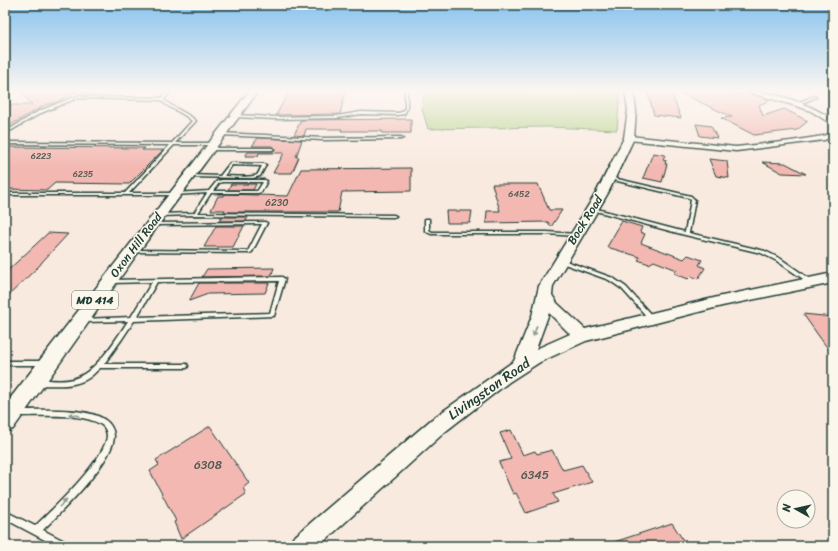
<svg xmlns="http://www.w3.org/2000/svg" width="838" height="551" font-family="Sriracha,sans-serif">
  <style>
    .green { fill: #b6d48d; stroke: #6a8860 }
    .building { fill: #f3b8b2; stroke: #1f3d34 }
    .lines { fill: none; stroke-linecap: round; stroke-linejoin: round }
    .service-casing { stroke: #1f3d34; stroke-width: 3 }
    .minor-casing { stroke: #1f3d34; stroke-width: 3 }
    .secondary-casing { stroke: #1f3d34; stroke-width: 3 }
    .primary-casing { stroke: #1f3d34; stroke-width: 3 }
    .service { fill: #fbf7ec; fill-rule: evenodd }
    .minor { fill: #fbf7ec; fill-rule: evenodd }
    .secondary { fill: #fbf7ec; fill-rule: evenodd }
    .primary { fill: #fbf7ec; fill-rule: evenodd }
    .oneway { fill: #8d9a90 }
    .labels { text-anchor: middle; dominant-baseline: central; stroke-width: 3; stroke-linejoin: round; paint-order: stroke }
    .far-number-label { font-size: 9px; fill: #545c54 }
    .number-label { font-size: 10px; fill: #545c54 }
    .shield { fill: #fbf7ec; stroke: #61756b; stroke-width: 1 }
    .shield-label { font-size: 11px; font-weight: bold; fill: #1f3d34 }
    .street-label { font-size: 12px; fill: #1f3d34; stroke: #fbf7ec }
    .near-number-label { font-size: 12px; fill: #545c54 }
    .near-street-label { font-size: 14px; fill: #1f3d34; stroke: #fbf7ec }
  </style>
  <rect width="100%" height="100%" fill="#f9eae0"/>
  <filter id="ink" filterUnits="userSpaceOnUse"><feTurbulence type="fractalNoise" baseFrequency=".025" numOctaves="2"/><feDisplacementMap in="SourceGraphic" scale="8" xChannelSelector="R" yChannelSelector="G"/><feConvolveMatrix kernelMatrix="1 2 1 2 8 2 1 2 1" color-interpolation-filters="sRGB"/></filter>
  <g filter="url(#ink)">
    <polygon class="green" points="425,90 591,90 620,93 617,130 547,127 428,129 422,109"/>
    <g class="building">
      <polygon points="19,90 78,90 57,102 45,105 5,128 5,107 10,105 32,105"/>
      <polygon points="290,90 346,90 340,114 276,115"/>
      <polygon points="647,90 671,92 681,118 654,115"/>
      <polygon points="674,90 724,90 740,95 741,91 771,100 759,105 763,116 784,109 808,121 797,130 754,135 721,118 732,117"/>
      <polygon points="411,119 411,133 382,133 382,131 341,131 342,129 306,129 304,136 294,135 301,120"/>
      <polygon points="696,124 711,126 717,138 700,136"/>
      <polygon points="258,138 302,140 296,157 299,157 292,173 273,173 284,153 259,153 258,156 245,156 248,152 272,152 275,150 272,146 252,146"/>
      <polygon points="5,147 145,148 142,150 163,150 129,184 55,183 47,190 5,189"/>
      <polygon points="653,153 665,155 663,159 666,160 665,164 667,164 662,182 643,178"/>
      <polygon points="709,159 727,161 729,178 716,176"/>
      <polygon points="762,162 785,163 806,174 782,173"/>
      <polygon points="411,168 411,191 342,192 338,212 224,212 225,210 211,210 218,196 224,196 225,194 288,196 301,169"/>
      <polygon points="231,184 256,184 253,190 228,190"/>
      <polygon points="492,184 538,184 549,210 562,210 551,227 548,222 486,223 487,211 500,211"/>
      <polygon points="446,211 472,211 470,223 447,223"/>
      <polygon points="221,217 248,217 246,221 219,221"/>
      <polygon points="622,221 642,227 640,232 645,234 641,243 684,259 688,255 702,260 699,265 705,268 698,279 691,276 688,279 674,273 677,270 654,261 649,264 638,260 640,257 607,247"/>
      <polygon points="216,226 244,226 233,247 204,247"/>
      <polygon points="48,233 68,234 42,262 40,265 5,299 5,273"/>
      <polygon points="274,268 271,276 202,277 207,269"/>
      <polygon points="199,283 269,283 265,293 208,294 189,301"/>
      <polygon points="803,314 833,317 833,355 823,342"/>
      <polygon points="210,426 249,483 243,488 246,494 181,539 174,522 176,521 150,471 159,465 156,460"/>
      <polygon points="511,430 523,455 535,451 537,454 552,450 563,470 582,465 592,482 553,494 558,502 526,513 516,493 513,494 499,462 511,459 500,433"/>
      <polygon points="672,523 687,546 608,546 608,544"/>
    </g>
    <g class="lines">
      <g class="service-casing">
        <g id="service">
          <polygon points="5,90 8,90 5,92"/>
          <path d="M92,90H96L79,97L162,98L168,90H171L164,100C173,108 186,112 196,121L175,143H213L215,144L213,145H174L129,193H175L209,191L217,181L222,180H265L267,181L261,192L258,193H211L198,213L394,215L396,216L394,217L195,215L159,216H158V214L194,213L207,193L175,195H5V193H125L170,145L5,144V142L172,143L192,121C183,112 169,109 161,100L77,98L41,113L5,134V132L39,111ZM222,182H263L258,190L257,191H213L219,183Z"/>
          <polygon points="405,90 407,90 407,109 404,114 398,115 361,114 337,118 275,119 235,117 234,116 235,115 275,117 337,116 361,112 398,113 402,112 405,109"/>
          <polygon points="814,96 816,97 797,105 795,104"/>
          <polygon points="221,133 323,138 401,137 403,138 401,139 323,140 222,135 220,134"/>
          <polygon points="209,148 272,148 274,149 272,150 210,150 208,149"/>
          <path d="M230,163L264,164L266,165L260,176L253,178H245L189,177L187,176L189,175L220,176ZM232,165L262,166C260,169 259,173 257,175C252,178 230,176 224,176Z"/>
          <polygon points="609,177 691,196 695,200 689,233 765,251 781,259 814,282 811,284 809,283 777,261 761,253 685,235 592,210 592,208 593,208 685,232 691,200 689,198 609,179"/>
          <polygon points="425,219 429,219 429,230 432,232 547,232 576,234 578,235 576,236 547,234 431,234 425,231"/>
          <polygon points="265,222 267,223 252,252 250,253 133,252 131,251 133,250 248,251 262,224 153,225 151,224 153,223"/>
          <polygon points="559,260 563,260 613,278 626,287 653,317 654,318 653,319 649,319 622,289 609,280 559,262"/>
          <path d="M282,277L285,279L274,316L134,321L122,339L104,364H187L188,366L187,368H100C96,371 93,375 90,377C75,388 56,385 39,385L37,384L36,382L37,380L39,379C50,380 62,382 73,379C96,373 116,339 128,321L85,322L83,321L82,320L83,319L131,317L152,282L112,283L110,282L109,281L110,280ZM279,281L270,313L137,317L157,282Z"/>
          <polygon points="5,361 45,361 46,363 45,365 5,365"/>
          <path d="M18,410C40,410 88,407 105,420C110,423 114,430 114,436C114,461 61,512 43,530L68,543L69,546H56L5,519V511L35,526C53,509 105,460 107,436C107,431 104,426 100,424C83,413 38,416 18,416L16,415L15,413L16,411Z"/>
        </g>
      </g>
      <g class="minor-casing">
        <g id="minor">
          <path d="M741,90C769,90 810,103 833,120V125L811,111L800,107Z"/>
          <polygon points="833,133 833,137 824,140 736,151 629,140 626,138 629,136 736,147 791,141 823,136"/>
        </g>
      </g>
      <g class="secondary-casing">
        <path id="secondary" d="M625,90H633L636,110L634,138L608,193L553,286L552,295L557,303L585,329L722,296L833,273V283L722,306L586,341L540,362L509,382L446,431L319,546H289L293,538L432,419L514,361L532,316L539,286L596,193L624,138L628,110ZM549,313L570,334L536,349Z"/>
      </g>
      <g class="primary-casing">
        <polygon id="primary" points="250,90 259,90 137,254 13,429 5,432 5,405"/>
      </g>
      <use href="#service" class="service"/>
      <use href="#minor" class="minor"/>
      <use href="#secondary" class="secondary"/>
      <use href="#primary" class="primary"/>
    </g>
    <defs><path id="oneway-solid" d="M-6-.8H1V-3.2L6.5 0L1 3.2V.8H-6Z"/></defs>
    <g class="oneway">
      <use href="#oneway-solid" transform="translate(535 331) rotate(109)"/>
      <use href="#oneway-solid" transform="translate(74 415) rotate(-172)"/>
      <use href="#oneway-solid" transform="translate(63 503) rotate(-46)"/>
    </g>
  </g>
  <linearGradient id="sky" x2="0" y2="1"><stop stop-color="#88c3ef"/><stop offset="0.54" stop-color="#fcf6f1"/><stop offset="1" stop-color="#fcf6f1" stop-opacity="0"/></linearGradient>
  <rect width="838" height="168" fill="url(#sky)"/>
  <g class="labels">
    <g class="far-number-label">
      <text x="41" y="156">6223</text>
      <text x="83" y="174">6235</text>
      <text x="519" y="194">6452</text>
    </g>
    <g class="number-label">
      <text x="277" y="203">6230</text>
    </g>
    <rect class="shield" x="72" y="291" width="46" height="18" rx="3"/>
    <g class="shield-label">
      <text x="95" y="300">MD 414</text>
    </g>
    <g class="street-label">
      <text transform="translate(585 220) rotate(-58)">Bock Road</text>
      <text transform="translate(136 245) rotate(-53)">Oxon Hill Road</text>
    </g>
    <g class="near-number-label">
      <text x="208" y="465">6308</text>
      <text x="535" y="475">6345</text>
    </g>
    <g class="near-street-label">
      <text transform="translate(489 389) rotate(-35)">Livingston Road</text>
    </g>
  </g>
  <rect width="838" height="551" fill="none" stroke="#fbf7ec" stroke-width="20"/>
  <rect x="10" y="10" width="818" height="531" fill="none" stroke="#1f3d34" stroke-width="1.5" filter="url(#ink)"/>
  <g transform="translate(796 509) rotate(278)"><circle r="19" fill="#fbf7ec" stroke="#a3ada2"/>
  <path d="M0-3L7 15L0 10L-7 15Z" fill="#1f3d34"/>
  <text y="-6" font-size="11" font-weight="bold" text-anchor="middle" fill="#1f3d34">N</text>
  </g>
</svg>
